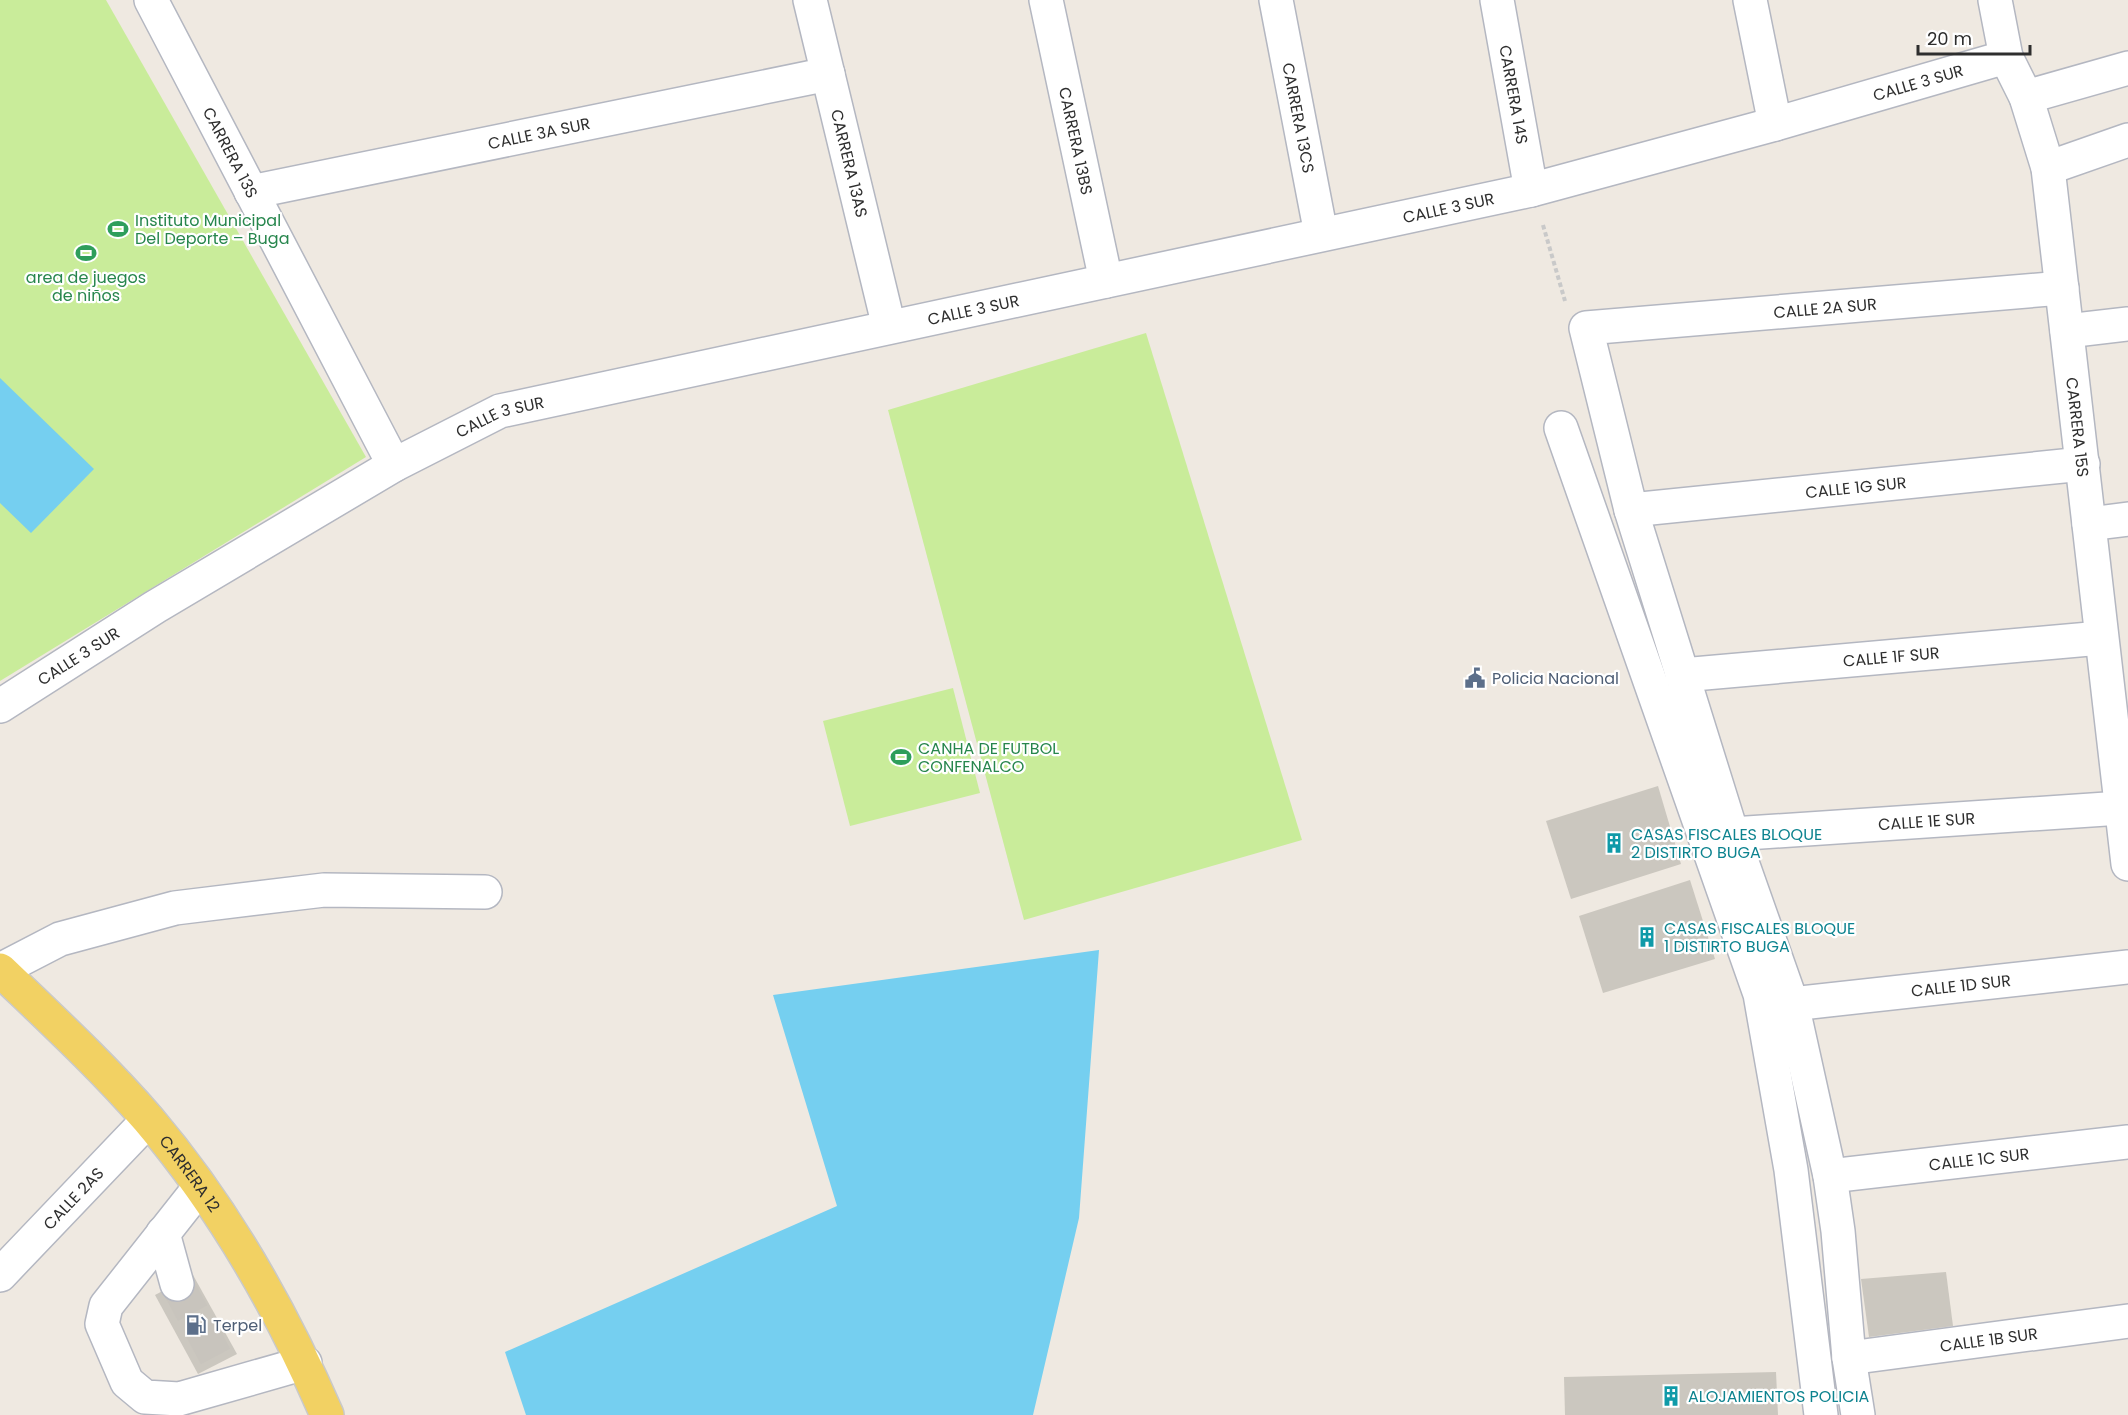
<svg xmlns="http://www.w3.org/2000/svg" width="2128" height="1415" font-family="Poppins,sans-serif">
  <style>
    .pitch { fill: #c9ec9a }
    .water { fill: #75cff0 }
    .building { fill: #cbc7bf }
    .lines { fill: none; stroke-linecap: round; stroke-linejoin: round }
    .minor-tunnel { stroke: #c8c4bd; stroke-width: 33; stroke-dasharray: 33 16; stroke-linecap: butt }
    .minor-casing { stroke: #b4b7c1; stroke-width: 36 }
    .major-casing { stroke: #c9c9c9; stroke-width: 36 }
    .path { stroke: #c9c9c9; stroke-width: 4; stroke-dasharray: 4.5 3; stroke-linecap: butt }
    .minor { stroke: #fff; stroke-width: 33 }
    .major { stroke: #f2d163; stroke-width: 33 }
    .labels { text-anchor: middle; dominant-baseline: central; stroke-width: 4.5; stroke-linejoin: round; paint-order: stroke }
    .street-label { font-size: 16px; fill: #2e2e2e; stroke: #fff }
    .leisure-label { font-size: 16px; fill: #27864d; stroke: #fff; text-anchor: start }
    .service-label { font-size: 16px; fill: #4e5e75; stroke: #fff; text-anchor: start }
    .culture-label { font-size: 16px; fill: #0d838f; stroke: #fff; text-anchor: start }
  </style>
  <rect width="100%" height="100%" fill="#efe9e1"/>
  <g class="pitch">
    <polygon points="0,0 106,0 366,457 0,681"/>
    <polygon points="1146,333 1302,840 1024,920 888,410"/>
    <polygon points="953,688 980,793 850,826 823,721"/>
  </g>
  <g class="water">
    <polygon points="0,378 94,469 31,533 0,503"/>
    <polygon points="1099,950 1079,1218 1033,1415 526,1415 505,1352 837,1206 773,995"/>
  </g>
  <g class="building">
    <polygon points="1658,786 1681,864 1571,899 1546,821"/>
    <polygon points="1690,880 1715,959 1603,993 1579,916"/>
    <polygon points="1946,1272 1953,1326 1869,1337 1861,1279"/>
    <polygon points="193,1275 237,1354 198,1374 155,1295"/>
    <polygon points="1776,1372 1778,1415 1565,1415 1564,1377"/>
  </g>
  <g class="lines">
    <polyline class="minor-tunnel" points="177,1284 219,1363"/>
    <g class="minor-casing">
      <g id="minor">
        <path id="s1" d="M151,0L394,465"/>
        <path id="s2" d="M810,0L889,327"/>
        <path id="s3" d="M1046,0L1106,281"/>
        <path id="s4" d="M1276,0L1321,234"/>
        <path id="s5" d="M1497,0L1531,190"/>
        <polyline points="1750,0 1775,124"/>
        <path id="s6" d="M1995,0L2006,57L2026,97L2048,168L2128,864"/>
        <polyline points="2026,97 2128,68"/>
        <polyline points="2048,168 2128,140"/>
        <path id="s7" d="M251,192L828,74"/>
        <polyline points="2067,331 2128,324"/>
        <polyline points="1561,428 1760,994 1791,1170 1821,1415"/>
        <path id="s8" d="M1631,510L2083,464"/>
        <polyline points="2089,524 2128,519"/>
        <path id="s9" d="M1682,675L2101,638"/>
        <path id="s10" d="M0,706L155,607L394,465L500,411L1531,190L1775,124L2006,57"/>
        <path id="s11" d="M1732,834L2121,808"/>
        <polyline points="0,970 60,939 175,908 324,890 485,892"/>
        <path id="s12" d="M1792,1004L2128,967"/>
        <path id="s13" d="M1830,1176L2128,1142"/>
        <polyline points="200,1187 106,1306 102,1324 127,1382 145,1397 179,1399 305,1363"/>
        <polyline points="163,1233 177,1284"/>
        <path id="s14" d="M0,1275L148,1120"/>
        <path id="s15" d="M1849,1358L2128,1321"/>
        <path id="s16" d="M1858,1415L1849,1358L1838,1231L1830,1176L1792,1004L1732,834L1631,510L1586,328L2062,288"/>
      </g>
    </g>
    <g class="major-casing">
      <g id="major">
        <path id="s17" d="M0,970C50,1018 102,1066 148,1119C222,1206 282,1311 327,1415"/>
      </g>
    </g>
    <polyline class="path" points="1543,225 1565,301"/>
    <use href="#minor" class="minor"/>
    <use href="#major" class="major"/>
  </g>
  <defs>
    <g id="stadium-bare" transform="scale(1.62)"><path d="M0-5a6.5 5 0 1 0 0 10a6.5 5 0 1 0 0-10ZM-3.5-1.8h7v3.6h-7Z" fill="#2e9e5b" stroke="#fff" stroke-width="2.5" paint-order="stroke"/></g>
    <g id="civic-bare" transform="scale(1.62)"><path d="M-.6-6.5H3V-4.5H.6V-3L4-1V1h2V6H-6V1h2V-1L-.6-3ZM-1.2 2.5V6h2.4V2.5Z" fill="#5c6f8a" stroke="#fff" stroke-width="2.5" paint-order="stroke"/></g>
    <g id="building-bare" transform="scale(1.62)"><path d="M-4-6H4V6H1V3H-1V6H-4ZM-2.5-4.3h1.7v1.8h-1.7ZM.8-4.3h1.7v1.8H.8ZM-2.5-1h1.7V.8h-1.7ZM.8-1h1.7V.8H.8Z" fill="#0f9aa8" stroke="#fff" stroke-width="2.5" paint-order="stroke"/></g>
    <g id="fuel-bare" transform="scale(1.62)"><path d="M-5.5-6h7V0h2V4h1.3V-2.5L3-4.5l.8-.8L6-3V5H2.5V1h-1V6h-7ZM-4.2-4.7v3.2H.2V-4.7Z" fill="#5c6f8a" stroke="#fff" stroke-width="2.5" paint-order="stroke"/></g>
  </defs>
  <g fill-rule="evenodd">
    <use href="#stadium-bare" x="118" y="229"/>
    <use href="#stadium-bare" x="86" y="253"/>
    <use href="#civic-bare" x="1475" y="678"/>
    <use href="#stadium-bare" x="901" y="757"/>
    <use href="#building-bare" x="1614" y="843"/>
    <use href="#building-bare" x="1647" y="937"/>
    <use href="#fuel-bare" x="196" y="1325"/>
    <use href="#building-bare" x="1671" y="1396"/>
  </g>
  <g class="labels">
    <g class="street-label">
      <text stroke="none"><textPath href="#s10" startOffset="2037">CALLE 3 SUR</textPath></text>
      <text stroke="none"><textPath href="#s5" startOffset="96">CARRERA 14S</textPath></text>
      <text stroke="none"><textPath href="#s4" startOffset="120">CARRERA 13CS</textPath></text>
      <text stroke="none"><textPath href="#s7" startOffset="294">CALLE 3A SUR</textPath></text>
      <text stroke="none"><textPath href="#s3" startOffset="144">CARRERA 13BS</textPath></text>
      <text stroke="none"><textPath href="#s1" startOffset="172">CARRERA 13S</textPath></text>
      <text stroke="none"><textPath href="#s2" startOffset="168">CARRERA 13AS</textPath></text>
      <text stroke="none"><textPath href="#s10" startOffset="1551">CALLE 3 SUR</textPath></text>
      <text stroke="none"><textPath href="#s16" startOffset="1364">CALLE 2A SUR</textPath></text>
      <text stroke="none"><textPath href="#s10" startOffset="1065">CALLE 3 SUR</textPath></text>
      <text stroke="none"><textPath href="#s10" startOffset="579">CALLE 3 SUR</textPath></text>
      <text stroke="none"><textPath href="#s6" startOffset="438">CARRERA 15S</textPath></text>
      <text stroke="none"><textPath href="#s8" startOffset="226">CALLE 1G SUR</textPath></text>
      <text stroke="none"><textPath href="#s10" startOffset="93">CALLE 3 SUR</textPath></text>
      <text stroke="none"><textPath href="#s9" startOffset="210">CALLE 1F SUR</textPath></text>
      <text stroke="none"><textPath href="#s11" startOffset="195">CALLE 1E SUR</textPath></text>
      <text stroke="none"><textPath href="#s12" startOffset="170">CALLE 1D SUR</textPath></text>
      <text stroke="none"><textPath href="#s13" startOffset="150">CALLE 1C SUR</textPath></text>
      <text stroke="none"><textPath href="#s17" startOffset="279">CARRERA 12</textPath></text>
      <text stroke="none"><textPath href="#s14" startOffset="106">CALLE 2AS</textPath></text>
      <text stroke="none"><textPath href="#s15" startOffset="141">CALLE 1B SUR</textPath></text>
    </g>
    <g class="leisure-label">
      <text x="135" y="220">Instituto Municipal<tspan x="135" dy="18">Del Deporte – Buga</tspan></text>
      <text x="86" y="277" text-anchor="middle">area de juegos<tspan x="86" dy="18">de niños</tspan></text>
      <text x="918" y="748">CANHA DE FUTBOL<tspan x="918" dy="18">CONFENALCO</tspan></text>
    </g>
    <g class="service-label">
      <text x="1492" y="678">Policia Nacional</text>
      <text x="213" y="1325">Terpel</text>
    </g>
    <g class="culture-label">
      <text x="1631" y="834">CASAS FISCALES BLOQUE<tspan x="1631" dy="18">2 DISTIRTO BUGA</tspan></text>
      <text x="1664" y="928">CASAS FISCALES BLOQUE<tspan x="1664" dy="18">1 DISTIRTO BUGA</tspan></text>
      <text x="1688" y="1396">ALOJAMIENTOS POLICIA</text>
    </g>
  </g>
  <path d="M1918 45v9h112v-9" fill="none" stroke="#2e2e2e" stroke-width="3"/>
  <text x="1927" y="45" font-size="18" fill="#2e2e2e" stroke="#ffffff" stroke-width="4.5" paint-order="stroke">20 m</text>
</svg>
